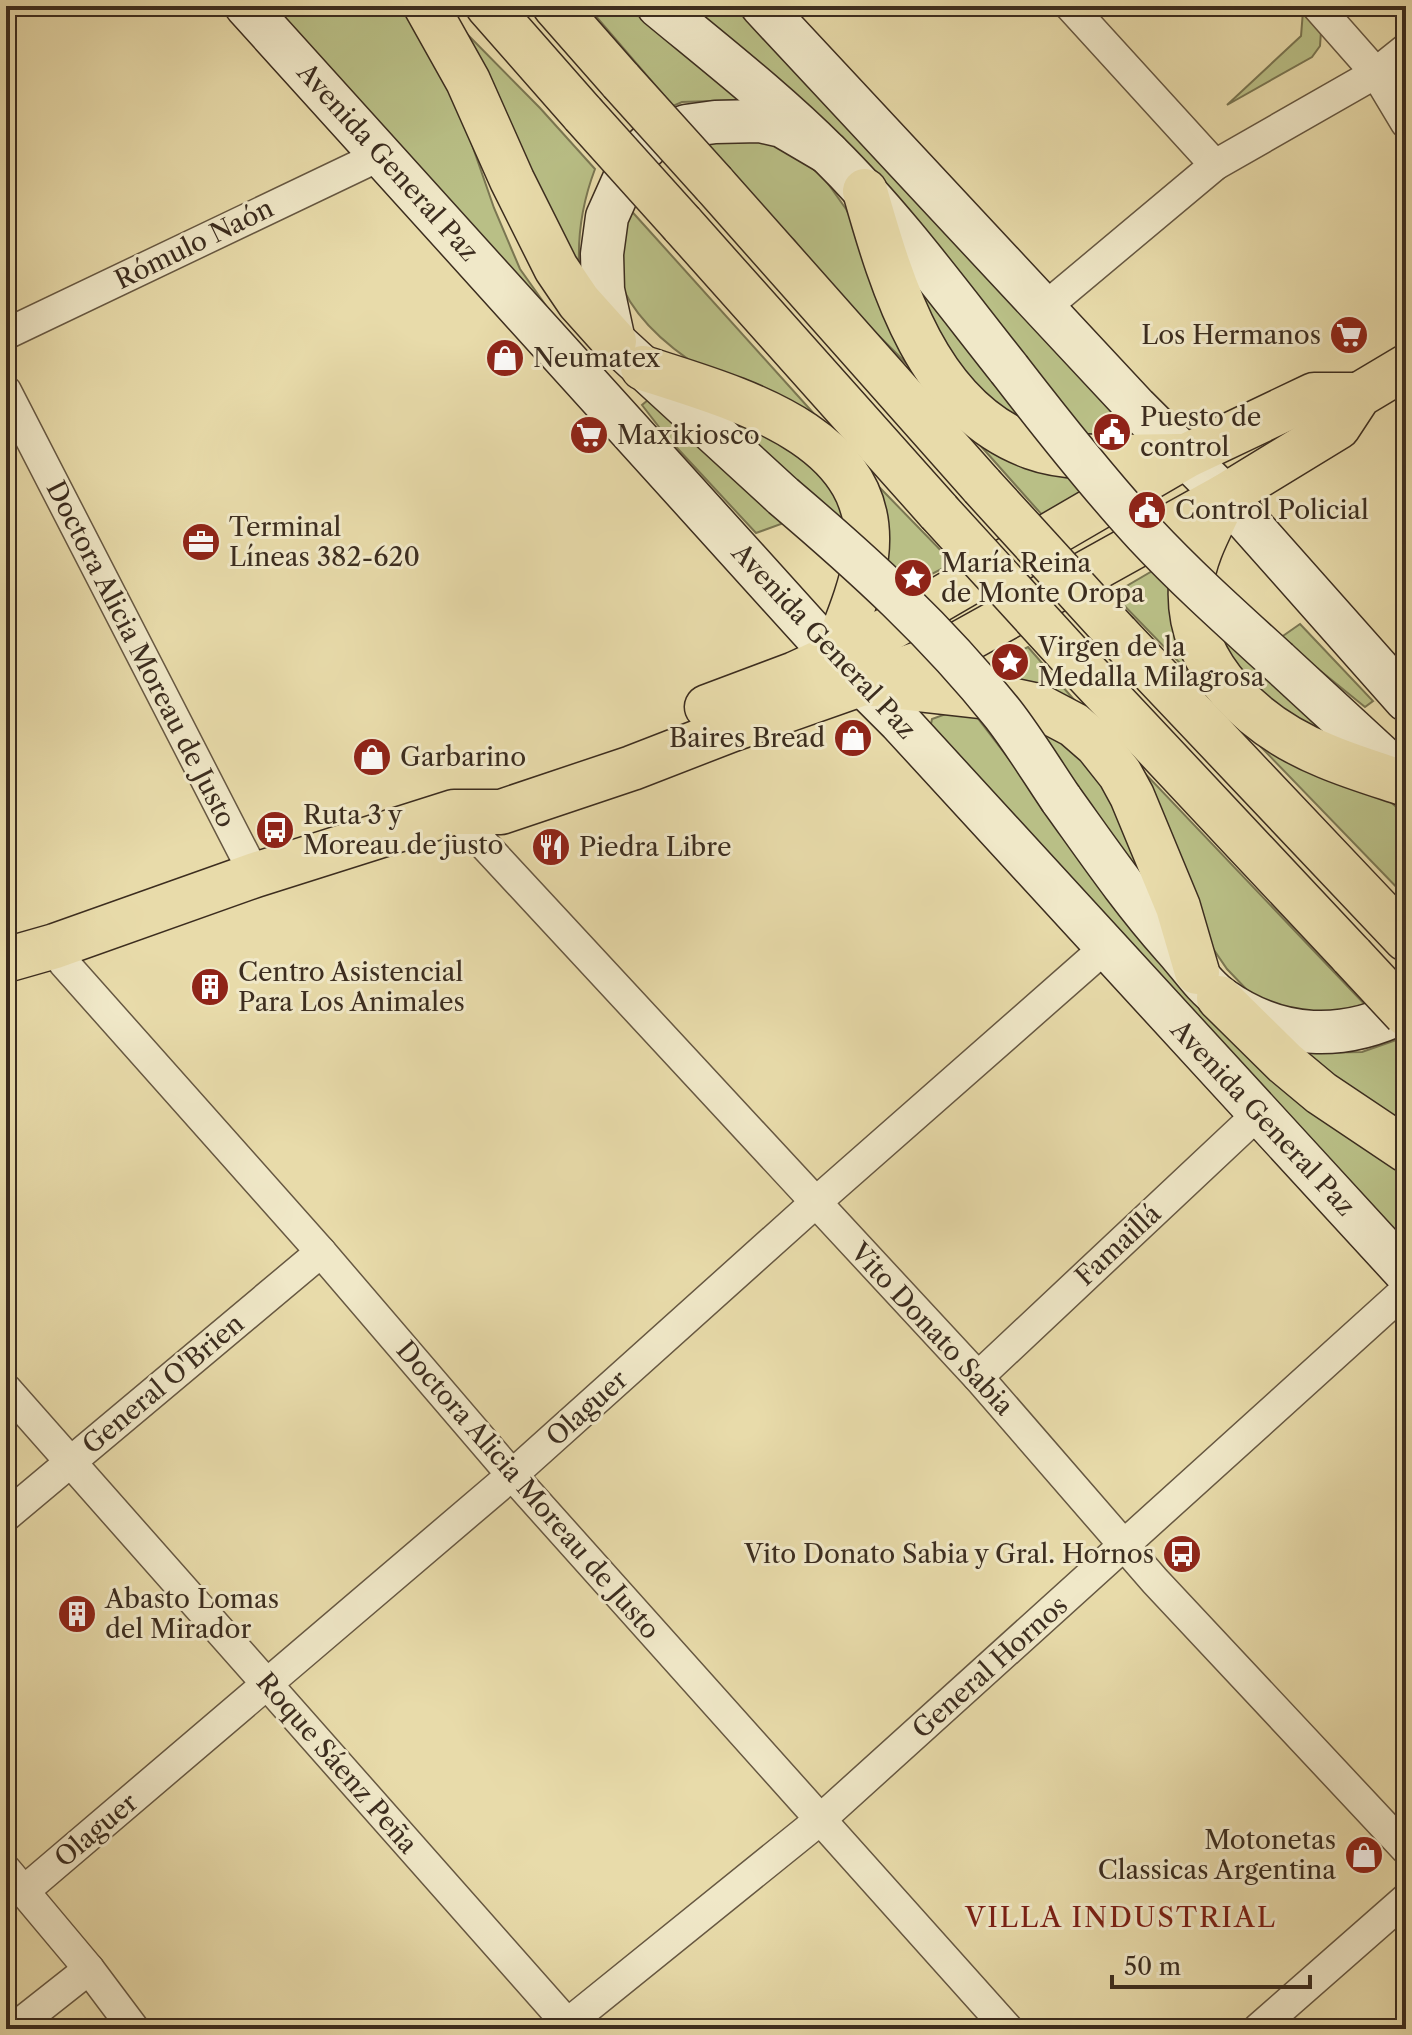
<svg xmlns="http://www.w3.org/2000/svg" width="1412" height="2035" font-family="'Libre Caslon Text',serif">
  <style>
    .green { fill: #b9bf86; stroke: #7a7652; stroke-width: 2 }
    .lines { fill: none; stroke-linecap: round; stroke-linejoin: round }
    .street-casing { stroke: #675842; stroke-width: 33 }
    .secondary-casing { stroke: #3c2d1f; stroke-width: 45 }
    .primary-casing { stroke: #3c2d1f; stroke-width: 47 }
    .highway-casing { stroke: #3c2d1f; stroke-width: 47 }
    .street { stroke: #f0e8c8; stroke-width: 30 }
    .secondary { stroke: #f0e8c8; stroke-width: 42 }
    .primary { stroke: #e8dbaa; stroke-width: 44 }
    .highway { stroke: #e8dbaa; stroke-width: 44 }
    .secondary-bridge-casing { stroke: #3c2d1f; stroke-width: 45; stroke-linecap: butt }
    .highway-bridge-casing { stroke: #3c2d1f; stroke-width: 47; stroke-linecap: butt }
    .secondary-bridge { stroke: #f0e8c8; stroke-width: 42 }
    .highway-bridge { stroke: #e8dbaa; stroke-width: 44 }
    .labels { text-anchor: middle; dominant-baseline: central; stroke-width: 6; stroke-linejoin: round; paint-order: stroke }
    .street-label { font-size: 26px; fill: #3c2d1f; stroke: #f0e8c8 }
    .poi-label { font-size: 26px; fill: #3c2d1f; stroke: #f0e8c8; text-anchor: start }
    .neighbourhood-label { font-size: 28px; letter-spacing: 2px; fill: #7a1f14; stroke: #f0e8c8 }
  </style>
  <rect width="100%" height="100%" fill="#e8dbaa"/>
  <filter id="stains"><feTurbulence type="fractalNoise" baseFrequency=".0025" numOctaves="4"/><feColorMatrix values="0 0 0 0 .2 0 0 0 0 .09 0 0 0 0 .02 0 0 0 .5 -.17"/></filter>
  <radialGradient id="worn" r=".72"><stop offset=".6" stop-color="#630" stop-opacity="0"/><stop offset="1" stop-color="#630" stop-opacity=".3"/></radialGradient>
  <g class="green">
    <polygon points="267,6 410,6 462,116 494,208 520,269 569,338"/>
    <polygon points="587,6 636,6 745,94 739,100 682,102 673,106"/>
    <polygon points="686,6 735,6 1115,414 1110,418 1110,425 1099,435 1076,433"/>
    <polygon points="1303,11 1321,31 1320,46 1312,57 1227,105 1301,36"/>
    <path d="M467,34L540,108L595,169C584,198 578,231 579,262L573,257L460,38Z"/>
    <polygon points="697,136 762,138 791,151 824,178 846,209 865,243 894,321 1065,470 1082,492 1043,516 915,372 835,292 794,240 761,210"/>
    <path d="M626,205L654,236L834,436C762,401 633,352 615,265C612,251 623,220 626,205Z"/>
    <polygon points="903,257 1034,433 966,390"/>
    <polygon points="701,396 821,463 854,534"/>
    <polygon points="648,400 792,520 756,533 666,436 642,405"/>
    <polygon points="851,458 953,563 909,586 880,557"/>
    <polygon points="1154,570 1177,595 1179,626 1406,815 1406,897 1113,594"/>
    <polygon points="1300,624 1373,701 1365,707 1280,638"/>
    <polygon points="1218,630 1347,750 1250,692"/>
    <polygon points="1028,647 1090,718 993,678 995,664"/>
    <polygon points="954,711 976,716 1042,802 1406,1166 1406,1250 929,734 932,719"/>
    <polygon points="1019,715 1040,720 1111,786 1152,894"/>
    <polygon points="1118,745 1372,1012 1287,1014 1248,991 1227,969 1201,931"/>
    <polygon points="1399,1039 1406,1047 1406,1133 1304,1053 1362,1052"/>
  </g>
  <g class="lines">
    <g class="street-casing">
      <g id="street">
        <polyline points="1070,6 1215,165"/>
        <polyline points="1317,6 1376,73 1406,123"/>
        <polyline points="1043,309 1215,165 1376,73 1406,49"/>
        <polyline points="6,334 381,155"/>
        <polyline points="6,391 255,875"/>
        <polyline points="454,812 978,1377 1155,1581 1406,1849"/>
        <polyline points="55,946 64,963 321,1252 512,1475 1008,2029"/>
        <polyline points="978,1377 1258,1114"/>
        <polyline points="6,1389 572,2029"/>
        <polyline points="6,1516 321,1252"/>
        <polyline points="6,1870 89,1969 134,2029"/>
        <polyline points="24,1891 512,1475 815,1203 1106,947"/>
        <polyline points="13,2029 89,1969"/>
        <polyline points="561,2029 821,1819 1406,1290"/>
        <polyline points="1258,2029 1406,1899"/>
      </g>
    </g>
    <g class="secondary-casing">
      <g id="secondary">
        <polyline points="246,6 834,656 900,722 1406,1273"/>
        <path d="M658,6C716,54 776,101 829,154C895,219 951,296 1009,369"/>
        <polyline points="762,6 1136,407 1225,496 1406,700"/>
        <polyline points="783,496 614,341 603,290 602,254 607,217 633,159 650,143 686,126 715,122 760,121 782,126 828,153"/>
        <polyline points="1278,661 1406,779"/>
        <path d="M1061,799C1097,849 1131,899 1172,945C1188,962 1203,986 1222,999C1280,1040 1344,1042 1406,1010"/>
      </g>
    </g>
    <g class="primary-casing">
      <g id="primary">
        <path d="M865,191C892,286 928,410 1032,447C1075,463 1138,455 1184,456"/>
        <path d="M1225,496C1212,525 1194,554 1191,586C1186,667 1257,728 1326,756C1352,767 1379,775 1406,784"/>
        <polyline points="834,656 887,630 1186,456 1314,395 1359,395"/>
        <polyline points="863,683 930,660 1225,496 1338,427 1359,395 1406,367"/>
      </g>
    </g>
    <g class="highway-casing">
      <g id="highway">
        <polyline points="426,6 468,81 512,180 556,268 579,302 614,341"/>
        <polyline points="488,6 583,114"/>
        <polyline points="555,6 621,81"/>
        <polyline points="714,184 982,486"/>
        <polyline points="682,224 939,512"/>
        <path d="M643,368C731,397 881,434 866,556C861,591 846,624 834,656L795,674L707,707"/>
        <polyline points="1117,634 1406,939"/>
        <polyline points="1076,662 1352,956"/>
        <polyline points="6,960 55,946 255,875 454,812 501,812 632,768 730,730 863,683 1006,699 1038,706 1074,725 1097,745 1120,774 1132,796 1178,907 1197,972"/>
        <polyline points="1219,998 1285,1063 1321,1093 1406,1150"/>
      </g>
    </g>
    <use href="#street" class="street"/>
    <use href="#secondary" class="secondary"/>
    <use href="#primary" class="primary"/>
    <use href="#highway" class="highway"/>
    <g class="secondary-bridge-casing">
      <g id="secondary-bridge">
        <path d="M1009,369C1053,426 1097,482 1145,534C1187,579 1233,620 1278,661"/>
        <path d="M783,496C863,564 937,631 1003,714C1024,741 1042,771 1061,799"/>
      </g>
    </g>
    <g class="highway-bridge-casing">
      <g id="highway-bridge">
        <polyline points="621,81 714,184"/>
        <polyline points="583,114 682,224"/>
        <polyline points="982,486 1117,634"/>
        <polyline points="939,512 1076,662"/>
        <polyline points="1352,956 1406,1014"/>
      </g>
    </g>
    <use href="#secondary-bridge" class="secondary-bridge"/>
    <use href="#highway-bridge" class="highway-bridge"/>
  </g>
  <defs>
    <g id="supermarket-disc" transform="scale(2)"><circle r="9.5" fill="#8f2418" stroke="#f0e8c8"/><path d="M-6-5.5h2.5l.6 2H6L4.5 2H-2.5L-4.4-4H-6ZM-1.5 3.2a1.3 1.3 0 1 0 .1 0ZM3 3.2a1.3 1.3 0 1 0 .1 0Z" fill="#fff"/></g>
    <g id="shop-disc" transform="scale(2)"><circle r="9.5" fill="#8f2418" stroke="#f0e8c8"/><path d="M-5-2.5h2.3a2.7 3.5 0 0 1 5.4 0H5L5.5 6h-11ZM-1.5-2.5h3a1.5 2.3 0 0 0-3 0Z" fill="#fff"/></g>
    <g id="civic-disc" transform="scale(2)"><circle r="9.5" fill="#8f2418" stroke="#f0e8c8"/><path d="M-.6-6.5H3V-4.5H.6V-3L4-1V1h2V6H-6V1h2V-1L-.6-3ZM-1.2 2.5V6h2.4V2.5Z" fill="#fff"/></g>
    <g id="office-disc" transform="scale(2)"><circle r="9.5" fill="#8f2418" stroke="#f0e8c8"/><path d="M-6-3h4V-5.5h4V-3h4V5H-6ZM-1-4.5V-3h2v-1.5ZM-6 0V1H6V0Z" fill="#fff"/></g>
    <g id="sight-disc" transform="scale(2)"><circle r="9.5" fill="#8f2418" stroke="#f0e8c8"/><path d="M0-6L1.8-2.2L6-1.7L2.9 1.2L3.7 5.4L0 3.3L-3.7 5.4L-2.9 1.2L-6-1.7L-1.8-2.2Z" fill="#fff"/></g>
    <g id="bus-disc" transform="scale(2)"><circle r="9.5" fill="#8f2418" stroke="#f0e8c8"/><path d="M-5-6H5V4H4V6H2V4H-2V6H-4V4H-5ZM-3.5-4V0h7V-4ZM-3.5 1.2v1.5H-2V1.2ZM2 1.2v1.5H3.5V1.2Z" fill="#fff"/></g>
    <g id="restaurant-disc" transform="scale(2)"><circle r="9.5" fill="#8f2418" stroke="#f0e8c8"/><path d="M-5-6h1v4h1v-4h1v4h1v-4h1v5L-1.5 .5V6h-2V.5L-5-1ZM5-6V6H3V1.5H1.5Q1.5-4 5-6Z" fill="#fff"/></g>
    <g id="building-disc" transform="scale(2)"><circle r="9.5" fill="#8f2418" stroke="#f0e8c8"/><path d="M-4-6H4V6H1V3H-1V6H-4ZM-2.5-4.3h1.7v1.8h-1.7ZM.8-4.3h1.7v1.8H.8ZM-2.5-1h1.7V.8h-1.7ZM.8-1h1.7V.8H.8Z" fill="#fff"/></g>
  </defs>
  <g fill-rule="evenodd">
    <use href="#supermarket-disc" x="1349" y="335"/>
    <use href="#shop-disc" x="505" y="358"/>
    <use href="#civic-disc" x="1112" y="432"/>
    <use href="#supermarket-disc" x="589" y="435"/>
    <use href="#civic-disc" x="1147" y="510"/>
    <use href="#office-disc" x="201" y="542"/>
    <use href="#sight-disc" x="913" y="578"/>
    <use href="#sight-disc" x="1010" y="662"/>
    <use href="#shop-disc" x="853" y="738"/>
    <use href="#shop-disc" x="372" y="757"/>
    <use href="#bus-disc" x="275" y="830"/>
    <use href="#restaurant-disc" x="551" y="847"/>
    <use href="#building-disc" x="210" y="987"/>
    <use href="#bus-disc" x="1182" y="1554"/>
    <use href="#building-disc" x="77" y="1614"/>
    <use href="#shop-disc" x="1364" y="1855"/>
  </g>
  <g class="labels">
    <g class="street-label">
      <text transform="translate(388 162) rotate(48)">Avenida General Paz</text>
      <text transform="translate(194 244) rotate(-26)">Rómulo Naón</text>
      <text transform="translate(824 641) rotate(47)">Avenida General Paz</text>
      <text transform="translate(141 654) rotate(63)">Doctora Alicia Moreau de Justo</text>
      <text transform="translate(1263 1118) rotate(47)">Avenida General Paz</text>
      <text transform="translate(1118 1245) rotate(-43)">Famaillá</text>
      <text transform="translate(932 1329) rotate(47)">Vito Donato Sabia</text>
      <text transform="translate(163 1384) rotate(-40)">General O'Brien</text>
      <text transform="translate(587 1408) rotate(-42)">Olaguer</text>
      <text transform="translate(528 1490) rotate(49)">Doctora Alicia Moreau de Justo</text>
      <text transform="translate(990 1667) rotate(-42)">General Hornos</text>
      <text transform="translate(337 1763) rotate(49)">Roque Sáenz Peña</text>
      <text transform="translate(96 1830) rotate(-40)">Olaguer</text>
    </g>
    <g class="poi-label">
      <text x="1321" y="335" text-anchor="end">Los Hermanos</text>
      <text x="533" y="358">Neumatex</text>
      <text x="1140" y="417">Puesto de<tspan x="1140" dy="30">control</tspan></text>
      <text x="617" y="435">Maxikiosco</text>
      <text x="1175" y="510">Control Policial</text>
      <text x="229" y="527">Terminal<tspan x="229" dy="30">Líneas 382-620</tspan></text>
      <text x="941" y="563">María Reina<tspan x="941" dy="30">de Monte Oropa</tspan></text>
      <text x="1038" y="647">Virgen de la<tspan x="1038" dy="30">Medalla Milagrosa</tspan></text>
      <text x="825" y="738" text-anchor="end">Baires Bread</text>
      <text x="400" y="757">Garbarino</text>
      <text x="303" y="815">Ruta 3 y<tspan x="303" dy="30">Moreau de justo</tspan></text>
      <text x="579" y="847">Piedra Libre</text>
      <text x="238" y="972">Centro Asistencial<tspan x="238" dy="30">Para Los Animales</tspan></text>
      <text x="1154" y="1554" text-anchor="end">Vito Donato Sabia y Gral. Hornos</text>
      <text x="105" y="1599">Abasto Lomas<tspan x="105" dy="30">del Mirador</tspan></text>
      <text x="1336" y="1840" text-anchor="end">Motonetas<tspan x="1336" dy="30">Classicas Argentina</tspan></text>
    </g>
    <g class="neighbourhood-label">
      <text x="1121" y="1917">VILLA INDUSTRIAL</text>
    </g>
  </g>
  <rect width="1412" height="2035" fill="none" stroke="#e8dbaa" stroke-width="32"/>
  <rect x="8" y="8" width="1396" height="2019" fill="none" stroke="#3c2d1f" stroke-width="4"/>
  <rect x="16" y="16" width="1380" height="2003" fill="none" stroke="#3c2d1f" stroke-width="2"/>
  <path d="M1112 1975v12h198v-12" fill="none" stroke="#3c2d1f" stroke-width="4"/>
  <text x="1124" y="1975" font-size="24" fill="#3c2d1f" stroke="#f0e8c8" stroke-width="6" paint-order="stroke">50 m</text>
  <rect width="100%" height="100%" filter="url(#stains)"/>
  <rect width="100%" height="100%" fill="url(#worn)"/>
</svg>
